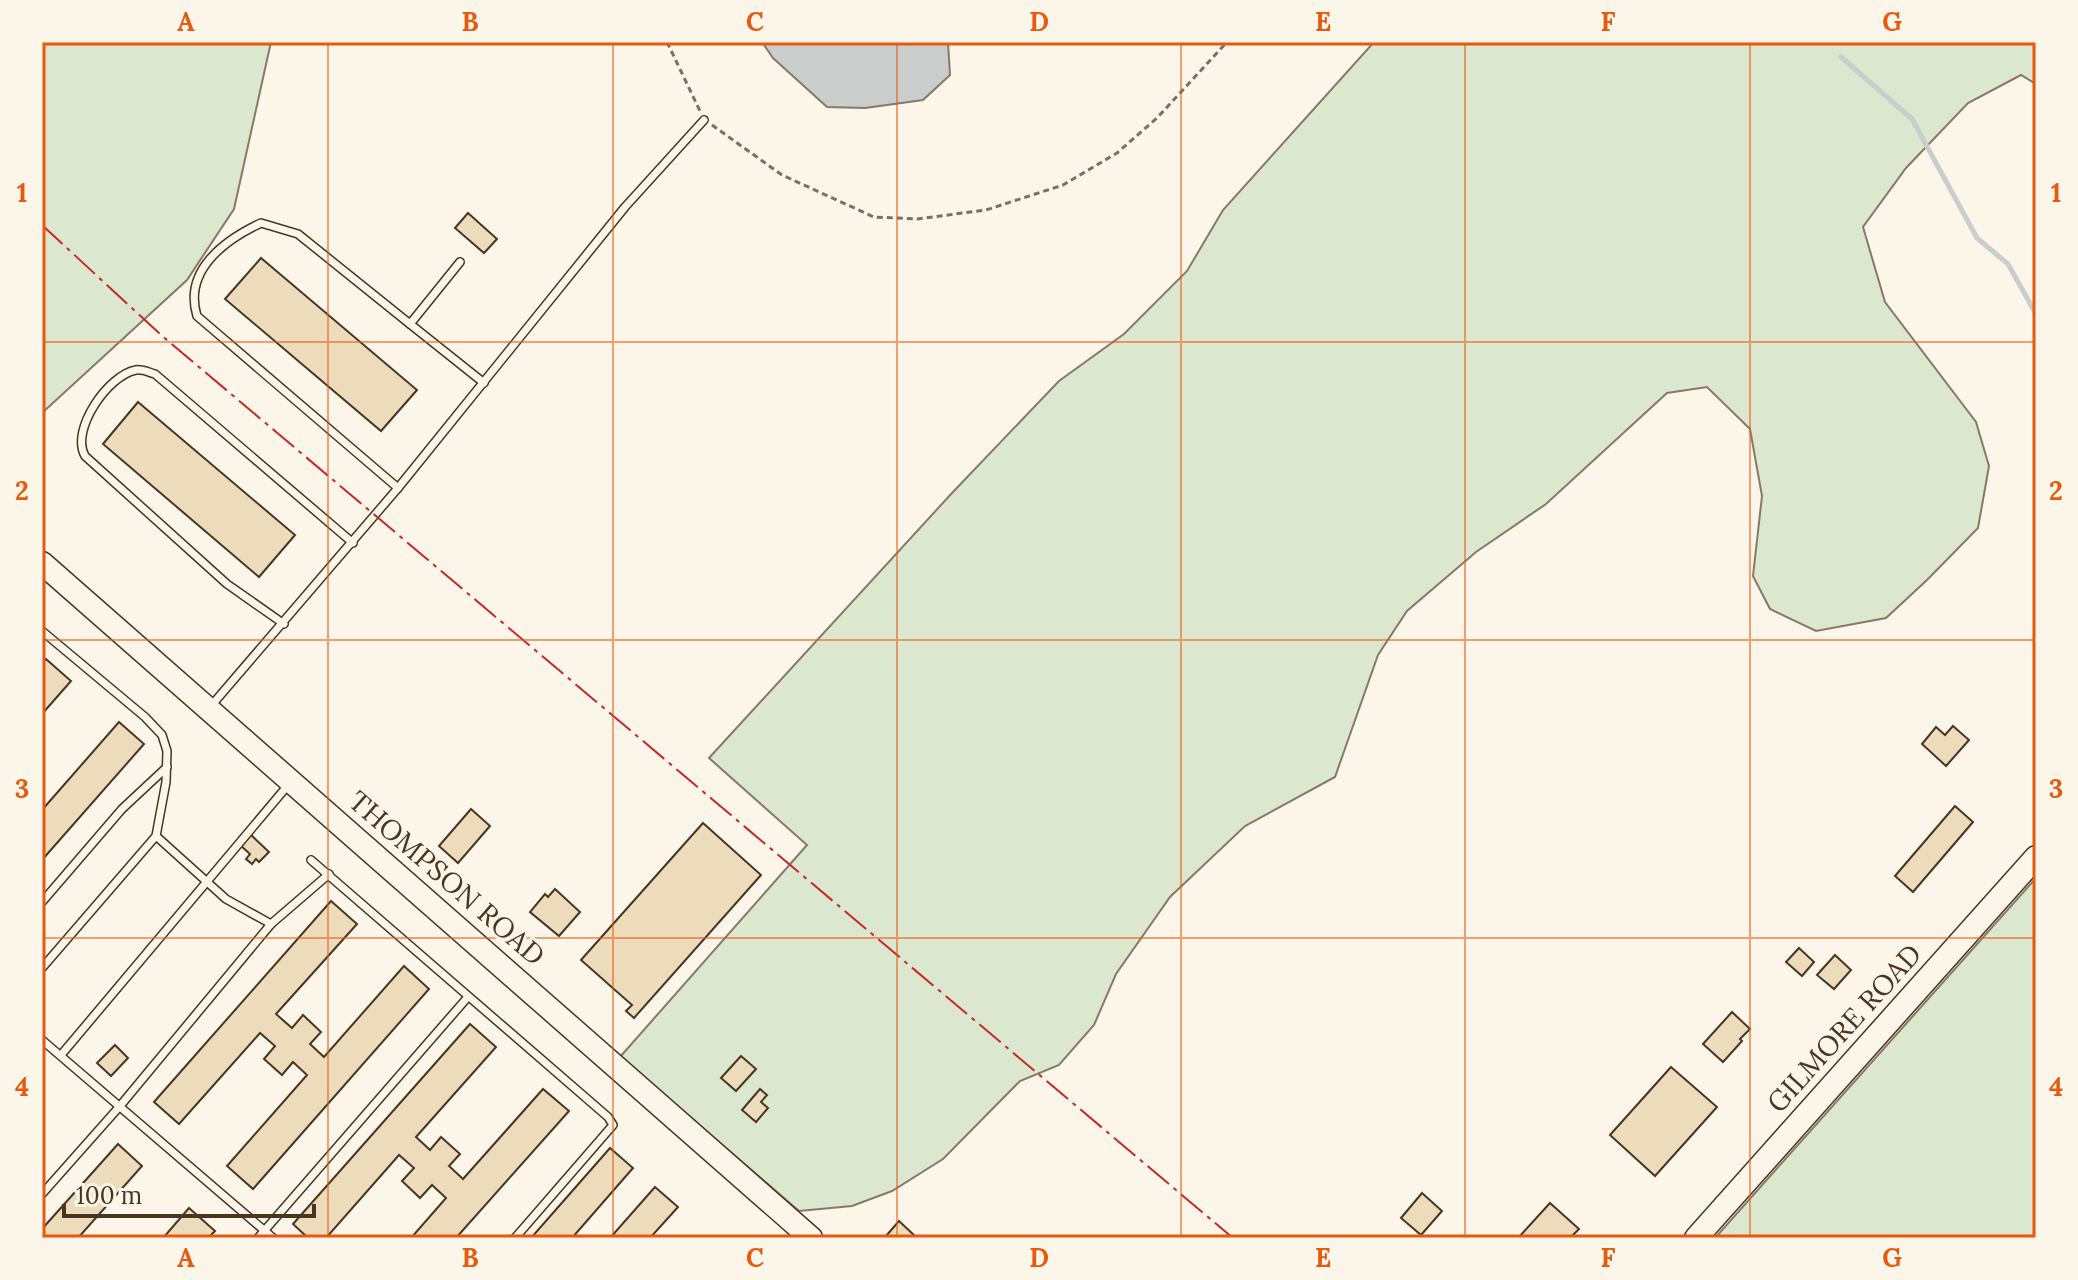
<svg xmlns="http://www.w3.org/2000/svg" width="2078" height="1280" font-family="Lora,serif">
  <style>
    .green { fill: #dce7d0; stroke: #887966; stroke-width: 2 }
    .water { fill: #c9cecd; stroke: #887966; stroke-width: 2 }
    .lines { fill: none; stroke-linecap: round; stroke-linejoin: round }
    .stream { stroke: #c9cecd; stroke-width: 5 }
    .building { fill: #ecdcbc; stroke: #4a3520; stroke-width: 2 }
    .lane-casing { stroke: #4a3520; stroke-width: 10 }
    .secondary-casing { stroke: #4a3520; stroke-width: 25 }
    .path { stroke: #7f6f5c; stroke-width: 3; stroke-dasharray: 6 4; stroke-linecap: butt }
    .lane { stroke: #fbf6e9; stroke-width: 7 }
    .secondary { stroke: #fbf6e9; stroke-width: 22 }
    .power { stroke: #c62828; stroke-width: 2; stroke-dasharray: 28 6 4 6; stroke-linecap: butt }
    .grid { fill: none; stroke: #e8590c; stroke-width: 2; stroke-opacity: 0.55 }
    .labels { text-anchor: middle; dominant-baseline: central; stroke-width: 6; stroke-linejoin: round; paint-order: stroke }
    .street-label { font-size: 28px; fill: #4a3520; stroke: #fbf6e9 }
    .neatline { fill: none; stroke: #e8590c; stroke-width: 3 }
    .grid-label { font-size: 26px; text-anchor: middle; font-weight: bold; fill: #e8590c }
  </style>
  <rect width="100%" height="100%" fill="#fbf6e9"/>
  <g class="green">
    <polygon points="42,42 271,42 234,209 187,280 42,413"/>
    <polygon points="1374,42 2036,42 2036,84 2021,75 1968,103 1906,168 1863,227 1885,302 1976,422 1989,466 1978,528 1927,580 1886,618 1816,631 1770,609 1753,576 1762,496 1750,429 1707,387 1667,393 1546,504 1476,552 1407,611 1378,655 1335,777 1245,826 1170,897 1116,974 1094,1025 1059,1065 1020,1081 943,1159 892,1191 852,1206 799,1211 620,1057 807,845 709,758 952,493 1059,381 1124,334 1187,271 1223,210"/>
    <polygon points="2036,878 2036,1238 1715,1238"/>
  </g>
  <polygon class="water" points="762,42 948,42 950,75 923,100 865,108 827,107 773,58"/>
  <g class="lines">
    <polyline class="stream" points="1841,57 1912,119 1977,238 2008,264 2036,314"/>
  </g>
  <g class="building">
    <polygon points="468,213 497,239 484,253 455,228"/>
    <polygon points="261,258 417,390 381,431 225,299"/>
    <polygon points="138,402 295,535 259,577 103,444"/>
    <polygon points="46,659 71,681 42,714 42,663"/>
    <polygon points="119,722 144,744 42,860 42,810"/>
    <polygon points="1953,726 1969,740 1946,766 1922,744 1936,727 1945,735"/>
    <polygon points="1955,806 1973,822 1913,892 1895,876"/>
    <polygon points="471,809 490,826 458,863 439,846"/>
    <polygon points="703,823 761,875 634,1018 626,1011 632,1005 581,960"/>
    <polygon points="250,834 269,852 259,862 256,859 252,864 246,859 250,854 240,845"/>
    <polygon points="555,889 580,912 559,936 530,912 545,894 548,897"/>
    <polygon points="331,901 357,924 276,1014 292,1028 303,1015 321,1032 310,1044 324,1057 404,966 429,989 253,1189 227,1166 307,1075 293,1062 282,1075 264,1059 275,1046 260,1033 179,1124 154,1102"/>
    <polygon points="1799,948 1814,962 1802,976 1786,962"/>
    <polygon points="1835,955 1851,970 1834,989 1817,975"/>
    <polygon points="1732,1012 1750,1029 1740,1039 1742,1041 1723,1062 1703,1044"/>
    <polygon points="470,1024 496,1047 416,1137 430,1150 441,1137 460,1154 449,1166 463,1179 543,1089 569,1111 456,1238 411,1238 446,1198 432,1185 420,1198 402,1181 414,1168 399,1155 326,1238 308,1238 293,1224"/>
    <polygon points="115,1045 128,1058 111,1076 97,1063"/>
    <polygon points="741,1056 756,1069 736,1091 721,1078"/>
    <polygon points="1671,1067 1717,1107 1655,1176 1610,1135"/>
    <polygon points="760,1089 767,1095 761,1102 768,1108 756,1122 742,1110"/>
    <polygon points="118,1144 142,1166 78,1238 42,1238 42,1229"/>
    <polygon points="610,1148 633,1168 572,1238 531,1238"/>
    <polygon points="655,1187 678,1207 650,1238 610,1238"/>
    <polygon points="1422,1193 1442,1211 1421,1235 1401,1218"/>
    <polygon points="1550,1203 1579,1229 1570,1238 1520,1238 1519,1237"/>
    <polygon points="189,1208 215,1231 208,1238 163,1238"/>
    <polygon points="899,1221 916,1237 915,1238 886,1236"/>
  </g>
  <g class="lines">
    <g class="lane-casing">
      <g id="lane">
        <polyline points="460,262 410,324 484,383"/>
        <path d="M398,488L197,316C183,270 225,240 261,223L298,234L410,324"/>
        <path d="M284,624L227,584L85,456C70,430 108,375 136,370C142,369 148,372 155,374L353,543"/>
        <polyline points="42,631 145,717 162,735 167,751 166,782 156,836 42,968"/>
        <polyline points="211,706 398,488 625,207 704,120"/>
        <polyline points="156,836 226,899 271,924"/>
        <polyline points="311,860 608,1117 613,1125 515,1238"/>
        <polyline points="42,902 122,809 167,767"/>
        <polyline points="42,1040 273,1238"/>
        <polyline points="61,1055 289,784"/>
        <polyline points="42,1194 120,1106 271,924 329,874"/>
        <polyline points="258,1238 467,998"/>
      </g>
    </g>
    <g class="secondary-casing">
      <g id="secondary">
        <polyline points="42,563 811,1238"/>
        <polyline points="1696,1238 2036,857"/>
      </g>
    </g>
    <g class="path">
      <polyline points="667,42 700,111"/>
      <polyline points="712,125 782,175 874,217 917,219 986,210 1063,185 1117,153 1157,118 1227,42"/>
    </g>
    <use href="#lane" class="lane"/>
    <use href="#secondary" class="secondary"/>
    <polyline class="power" points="42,225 161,335 1233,1238"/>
  </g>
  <path class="grid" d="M328,42V1238M613,42V1238M897,42V1238M1181,42V1238M1465,42V1238M1750,42V1238M42,342H2036M42,640H2036M42,938H2036"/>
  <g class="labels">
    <g class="street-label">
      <text transform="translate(447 878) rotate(41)">THOMPSON ROAD</text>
      <text transform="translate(1844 1028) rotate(-48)">GILMORE ROAD</text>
    </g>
  </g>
  <rect width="2078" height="1280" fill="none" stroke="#fbf6e9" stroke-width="88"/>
  <path d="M64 1204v12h250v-12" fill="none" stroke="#4a3520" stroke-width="4"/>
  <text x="76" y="1204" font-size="24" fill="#4a3520" stroke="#fbf6e9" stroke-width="6" paint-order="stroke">100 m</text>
  <rect x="44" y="44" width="1990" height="1192" class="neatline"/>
  <g class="grid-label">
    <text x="186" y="31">A</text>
    <text x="470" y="31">B</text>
    <text x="755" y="31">C</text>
    <text x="1039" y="31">D</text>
    <text x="1323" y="31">E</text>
    <text x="1608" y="31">F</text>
    <text x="1892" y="31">G</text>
    <text x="22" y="202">1</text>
    <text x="2056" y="202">1</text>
    <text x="22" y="500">2</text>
    <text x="2056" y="500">2</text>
    <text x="22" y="798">3</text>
    <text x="2056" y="798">3</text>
    <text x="22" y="1096">4</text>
    <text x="2056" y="1096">4</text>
    <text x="186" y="1267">A</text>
    <text x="470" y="1267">B</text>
    <text x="755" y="1267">C</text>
    <text x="1039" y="1267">D</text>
    <text x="1323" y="1267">E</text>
    <text x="1608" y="1267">F</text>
    <text x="1892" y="1267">G</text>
  </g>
</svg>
